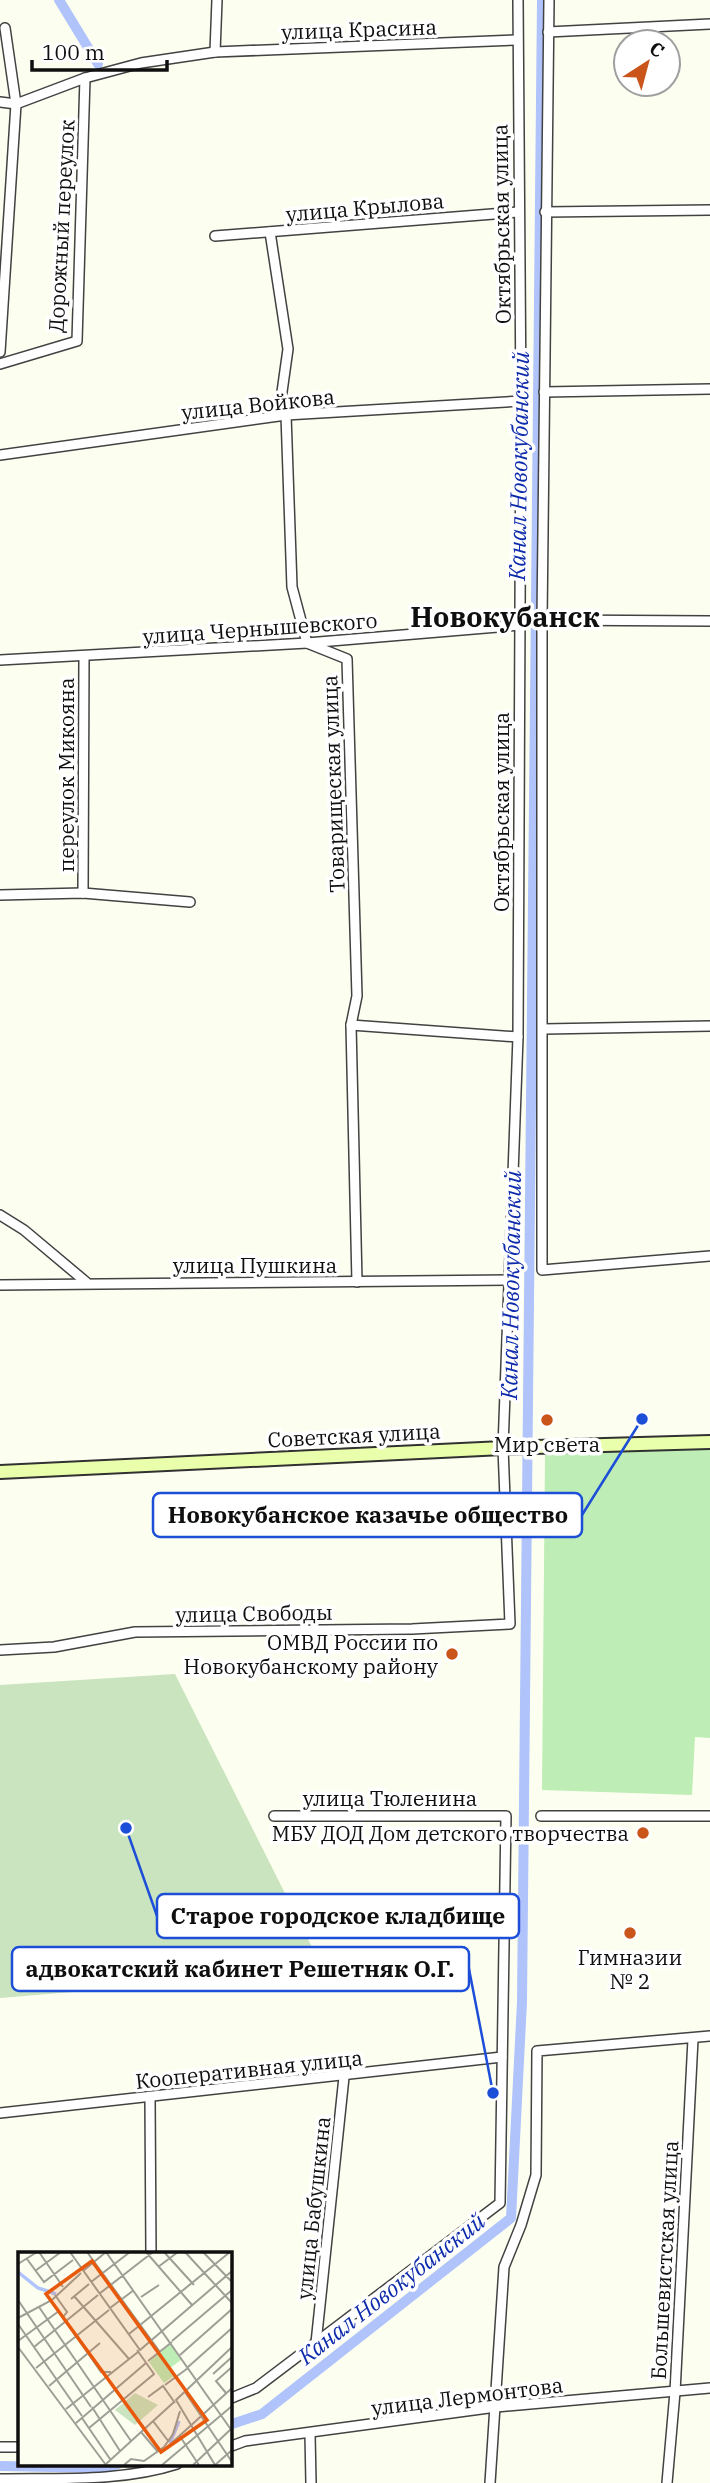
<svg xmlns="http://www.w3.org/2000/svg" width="710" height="2483" font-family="'IBM Plex Serif',serif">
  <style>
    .green { fill: #beedb6 }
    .cemetery { fill: #cae4bf }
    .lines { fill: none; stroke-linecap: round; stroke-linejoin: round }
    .canal { stroke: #b0c3fb; stroke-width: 10 }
    .street-casing { stroke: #424242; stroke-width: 12 }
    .secondary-casing { stroke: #313131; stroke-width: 16 }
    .street { stroke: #fff; stroke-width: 9 }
    .secondary { stroke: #e9ffab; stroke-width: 12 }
    .poi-dot { fill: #ca551b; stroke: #fff; stroke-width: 2.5 }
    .labels { text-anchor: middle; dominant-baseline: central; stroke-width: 7; stroke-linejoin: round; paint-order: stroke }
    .street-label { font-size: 21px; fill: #0f0f0f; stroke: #fff }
    .poi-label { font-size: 21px; fill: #0f0f0f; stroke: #fff }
    .water-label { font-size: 23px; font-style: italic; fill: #0d2bab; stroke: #fff }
    .district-label { font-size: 28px; font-weight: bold; fill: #0f0f0f; stroke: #fff }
    .inset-river { fill: none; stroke: #b0c3fb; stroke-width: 3.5 }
    .inset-road { fill: none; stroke: #9d9f96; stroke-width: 2 }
    .view { fill: #e8590c; fill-opacity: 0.15; stroke: #e8590c; stroke-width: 3.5 }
    .inset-edge { fill: none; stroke: #0f0f0f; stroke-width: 3.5 }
    .leader { fill: none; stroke: #1d4ed8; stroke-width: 2.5 }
    .callout-dot { fill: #1d4ed8; stroke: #fff; stroke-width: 2.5 }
    .callout { fill: #fff; stroke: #1d4ed8; stroke-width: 2.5 }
    .callout-label { font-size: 23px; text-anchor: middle; font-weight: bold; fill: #0f0f0f }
  </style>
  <rect width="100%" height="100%" fill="#fcfff0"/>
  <polygon class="green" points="710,1446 710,1738 695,1737 692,1795 542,1790 545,1455"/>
  <polygon class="cemetery" points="175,1674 324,1971 0,1998 0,1685"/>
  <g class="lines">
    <g class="canal">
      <polyline points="59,0 98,64"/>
      <polyline points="229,2425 262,2414 511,2218 522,2002 542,0"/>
      <polyline points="0,2466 105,2468 118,2464"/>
    </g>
    <g class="street-casing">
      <g id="street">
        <polyline points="549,0 542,620 542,1270 710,1256"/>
        <polyline points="548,32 710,24"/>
        <polyline points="215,52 217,0"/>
        <polyline points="0,102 16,104 85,78 141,63 215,52 517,40"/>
        <polyline points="545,212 710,210"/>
        <polyline points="270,232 288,349 281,399 286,415 292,587 307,643 347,659 357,996 351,1025 357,1282"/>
        <polyline points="215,236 518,212"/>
        <polyline points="0,352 16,104 5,28"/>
        <polyline points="0,364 77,341 85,78"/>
        <polyline points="544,392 710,389"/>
        <polyline points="0,455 286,415 521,401"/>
        <polyline points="542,620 710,621"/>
        <polyline points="0,660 307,643 521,625"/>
        <polyline points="83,893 84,657"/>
        <polyline points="0,895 83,893 190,902"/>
        <polyline points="351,1025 518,1037"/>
        <polyline points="544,1029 710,1026"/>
        <polyline points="0,1215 24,1230 86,1282"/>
        <polyline points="0,1285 510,1280"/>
        <polyline points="0,1650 54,1647 135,1632 412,1629 510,1624 503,1448 518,1037 521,401 518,0"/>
        <polyline points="541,1816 710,1816"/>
        <polyline points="150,2098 151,2254"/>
        <polyline points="0,2113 502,2057"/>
        <polyline points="316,2343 344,2077"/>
        <polyline points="229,2399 256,2388 500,2203 506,1816 274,1816"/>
        <polyline points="310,2434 311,2483"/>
        <polyline points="0,2447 19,2447"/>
        <polyline points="229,2447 245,2441 496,2407 710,2388"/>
        <path d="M0,2479C59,2478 121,2482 177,2464"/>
        <polyline points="490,2483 504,2267 521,2225 536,2175 537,2051 710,2036"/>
        <polyline points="667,2483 675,2392 693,2039"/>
      </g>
    </g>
    <g class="secondary-casing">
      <polyline id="secondary" points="0,1472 503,1448 710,1442"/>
    </g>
    <use href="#street" class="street"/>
    <use href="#secondary" class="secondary"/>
  </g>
  <g class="poi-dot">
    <circle cx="547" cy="1420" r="7"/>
    <circle cx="452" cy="1654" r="7"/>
    <circle cx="643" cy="1833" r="7"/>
    <circle cx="630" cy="1933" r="7"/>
  </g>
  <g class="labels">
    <g class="street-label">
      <text transform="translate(359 29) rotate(-2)">улица Красина</text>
      <text transform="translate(365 207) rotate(-5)">улица Крылова</text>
      <text transform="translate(501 224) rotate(-91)">Октябрьская улица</text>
      <text transform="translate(61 226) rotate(-87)">Дорожный переулок</text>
      <text transform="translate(258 404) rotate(-6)">улица Войкова</text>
      <text transform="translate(260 628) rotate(-4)">улица Чернышевского</text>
      <text transform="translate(66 775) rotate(-90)">переулок Микояна</text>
      <text transform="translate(333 784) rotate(-92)">Товарищеская улица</text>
      <text transform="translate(501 812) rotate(-90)">Октябрьская улица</text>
      <text x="255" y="1265">улица Пушкина</text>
      <text transform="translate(354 1435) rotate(-3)">Советская улица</text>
      <text transform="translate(254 1613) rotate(-1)">улица Свободы</text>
      <text x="390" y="1798">улица Тюленина</text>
      <text transform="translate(249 2069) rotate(-6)">Кооперативная улица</text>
      <text transform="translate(313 2208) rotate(-84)">улица Бабушкина</text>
      <text transform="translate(664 2260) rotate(-87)">Большевистская улица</text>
      <text transform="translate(467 2396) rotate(-7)">улица Лермонтова</text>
    </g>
    <g class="poi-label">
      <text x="547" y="1444">Мир света</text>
      <text x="438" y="1642" text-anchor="end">ОМВД России по<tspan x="438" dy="24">Новокубанскому району</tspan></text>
      <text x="629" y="1833" text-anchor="end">МБУ ДОД Дом детского творчества</text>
      <text x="630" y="1957">Гимназии<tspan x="630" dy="24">№ 2</tspan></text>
    </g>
    <g class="water-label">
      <text transform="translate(518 466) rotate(-89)">Канал Новокубанский</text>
      <text transform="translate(510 1285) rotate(-89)">Канал Новокубанский</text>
      <text transform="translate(391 2288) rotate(-38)">Канал Новокубанский</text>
    </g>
    <g class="district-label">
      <text x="505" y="616">Новокубанск</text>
    </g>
  </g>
  <g transform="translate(18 2252)">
    <rect width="214" height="214" fill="#fcfff0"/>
    <path d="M152,92L163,108L152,116L156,124L146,131L131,110Z" fill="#beedb6"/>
    <path d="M117,141L140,153L117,173L97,158Z" fill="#cae4bf"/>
    <path class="inset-river" d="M0,20L20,36L38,42M152,191L161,169"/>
    <path class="inset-road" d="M21,0L45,35M52,0L122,98L214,19M69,0L142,100M88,0L214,179M128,0L174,53M146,0L176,33M167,0L214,51M185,0L214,30M9,7L26,30L55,8M0,12L19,0M140,15L160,0M17,19L43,0M65,19L88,0M73,30L112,0M81,42L135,0M37,43L49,60L45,65M30,44L83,120H93M56,44L111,107M123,45L141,33M53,47L71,32M0,48L73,155M21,55L113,189M92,56L116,38M0,66L34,48L63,21M0,72L64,164M111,82L212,0M0,89L41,59M154,89L214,38M0,95L88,213M16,95L80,43M162,103L214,57M130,109L154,90M170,115L214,76M18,116L91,58M195,122L214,105M147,133L170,116M31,134L82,91M167,140L214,210M208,141L198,129L214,115M130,145L145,134L157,151M74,155L102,199M48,157L120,100M64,166L92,207M135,169L151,190M58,171L128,111M71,176L136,122L119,98M123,180L140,200M161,183L181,213M147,197L214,136M88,212L156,150M106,213L113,207L126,209L146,195L155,182L162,159M144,213L214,154M175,213L213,177M197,213L158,148L214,95M197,213L214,198"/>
    <path class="view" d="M74,9L189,168L143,200L28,42Z"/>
    <rect width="214" height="214" class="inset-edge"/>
  </g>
  <path class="leader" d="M642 1419L582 1515M126 1828L157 1916M493 2093L469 1969"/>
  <g class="callout-dot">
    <circle cx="642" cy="1419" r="7"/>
    <circle cx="126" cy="1828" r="7"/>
    <circle cx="493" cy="2093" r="7"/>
  </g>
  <g class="callout">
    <rect x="153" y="1493" width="429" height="44" rx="7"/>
    <rect x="157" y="1894" width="362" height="44" rx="7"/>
    <rect x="12" y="1947" width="457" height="44" rx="7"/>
  </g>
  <g class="callout-label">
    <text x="368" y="1523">Новокубанское казачье общество</text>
    <text x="338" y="1924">Старое городское кладбище</text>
    <text x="240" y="1977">адвокатский кабинет Решетняк О.Г.</text>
  </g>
  <g transform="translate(647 63) rotate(36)"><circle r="33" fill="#ffffff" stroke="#9f9f9f" stroke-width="2"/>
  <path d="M0-5L12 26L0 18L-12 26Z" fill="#ca551b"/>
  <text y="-10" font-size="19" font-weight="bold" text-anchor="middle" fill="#0f0f0f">С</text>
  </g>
  <path d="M32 60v10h135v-10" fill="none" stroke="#0f0f0f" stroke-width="3.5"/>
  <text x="42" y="60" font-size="21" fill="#0f0f0f" stroke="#ffffff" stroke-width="5" paint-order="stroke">100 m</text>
</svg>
